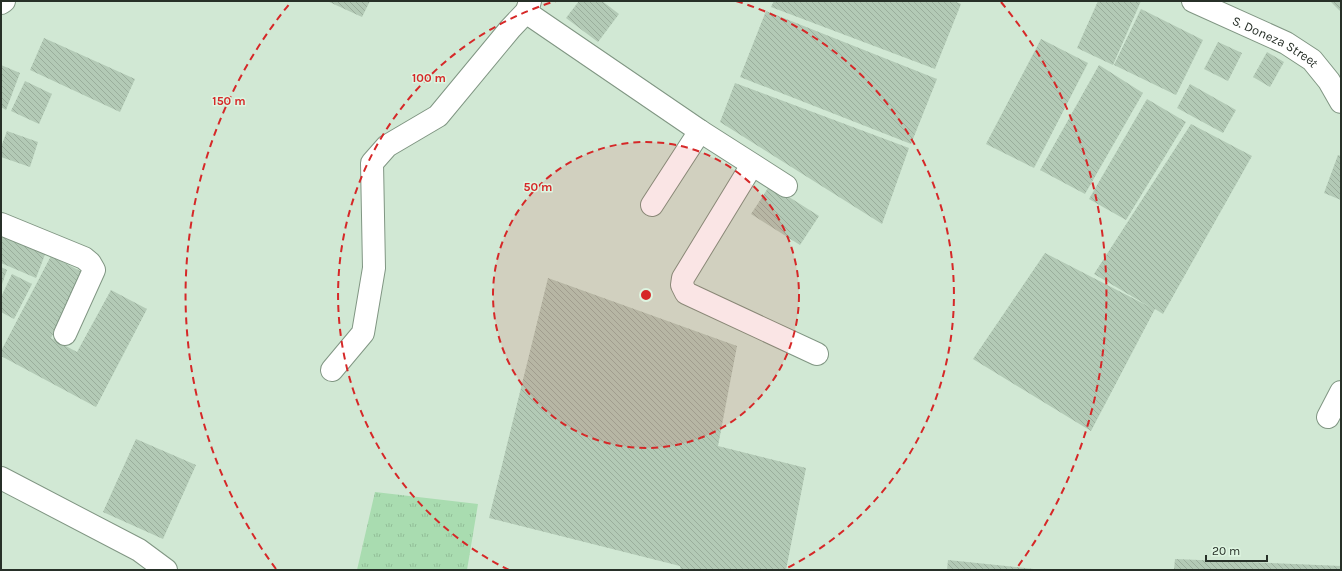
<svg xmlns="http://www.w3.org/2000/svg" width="1342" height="571" font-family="Karla,sans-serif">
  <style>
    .grass { fill: url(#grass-tufts) }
    .building { fill: url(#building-back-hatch) }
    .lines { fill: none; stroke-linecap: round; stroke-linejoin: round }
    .minor-casing { stroke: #809683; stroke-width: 24 }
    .minor { stroke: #fff; stroke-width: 22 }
    .ring { fill: none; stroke: #d62828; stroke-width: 2; stroke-dasharray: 7 5 }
    .labels { text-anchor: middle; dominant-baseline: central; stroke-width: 3; stroke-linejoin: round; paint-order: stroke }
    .street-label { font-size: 13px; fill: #273028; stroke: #def5e1 }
    .centre { fill: #d62828; stroke: #def5e1; stroke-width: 2 }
    .ring-label { font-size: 12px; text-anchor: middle; font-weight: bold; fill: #d62828; stroke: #def5e1; stroke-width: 3; stroke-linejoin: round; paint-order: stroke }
  </style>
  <defs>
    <pattern id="grass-tufts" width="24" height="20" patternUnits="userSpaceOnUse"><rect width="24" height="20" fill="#a9dcb0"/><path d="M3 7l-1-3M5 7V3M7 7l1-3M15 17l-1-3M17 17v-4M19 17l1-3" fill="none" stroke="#91bd97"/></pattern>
    <pattern id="building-back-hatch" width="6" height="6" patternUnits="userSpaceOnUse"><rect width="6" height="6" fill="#b3cab6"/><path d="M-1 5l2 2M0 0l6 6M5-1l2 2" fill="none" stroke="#9aae9c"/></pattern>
  </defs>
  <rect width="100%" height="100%" fill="#d1e8d4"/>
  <polygon class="grass" points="375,492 478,504 467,570 357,570"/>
  <g class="building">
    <polygon points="327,1 370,1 362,17"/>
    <polygon points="579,1 602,1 619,14 598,42 566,18"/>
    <polygon points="774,1 954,1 961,4 935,69 771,7"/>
    <polygon points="1098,1 1141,1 1113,65 1077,48"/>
    <polygon points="1332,1 1341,1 1341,12 1331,2"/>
    <polygon points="1141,9 1203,40 1176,95 1114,65"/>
    <polygon points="766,11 937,79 911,144 740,77"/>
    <polygon points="44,38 135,79 120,112 30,70"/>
    <polygon points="1041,39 1088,63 1034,168 986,144"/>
    <polygon points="1218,42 1242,53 1228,81 1204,69"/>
    <polygon points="1267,52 1284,62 1270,87 1253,77"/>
    <polygon points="1,65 20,73 6,110 1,107"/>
    <polygon points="1099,65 1143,93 1085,194 1040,170"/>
    <polygon points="25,81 52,94 39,124 11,111"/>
    <polygon points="735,83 909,148 882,224 720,122"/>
    <polygon points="1190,84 1236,110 1223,133 1177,108"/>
    <polygon points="1147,99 1186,122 1126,220 1089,199"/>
    <polygon points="1191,124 1252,156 1163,314 1155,309 1091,431 973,359 1045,253 1150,307 1094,274"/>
    <polygon points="7,131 38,142 30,167 1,157 1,147"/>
    <polygon points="1338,155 1341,156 1341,200 1324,193"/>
    <polygon points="770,185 819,216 800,245 751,214"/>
    <polygon points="1,233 46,252 36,278 1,263"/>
    <polygon points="51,256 86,274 51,338 77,352 111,290 147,309 96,407 1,356 1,351"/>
    <polygon points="1,267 7,270 1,287"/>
    <polygon points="12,274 32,284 14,319 1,312 1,297"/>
    <polygon points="548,278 737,346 718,446 806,468 786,570 681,570 680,566 489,518"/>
    <polygon points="136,439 196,465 163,539 103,512"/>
    <polygon points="1175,559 1341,566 1341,570 1174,570"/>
    <polygon points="948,560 1034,569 1034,570 947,570"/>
  </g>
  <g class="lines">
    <g class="minor-casing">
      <g id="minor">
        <polyline points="530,1 527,11 533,17 700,131 786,186"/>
        <path id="s1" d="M1193,1L1286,43L1312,60L1329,81L1341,102"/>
        <polyline points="1,3 4,1"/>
        <polyline points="752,165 683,278 682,285 686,293 817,354"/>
        <polyline points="652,205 700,131"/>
        <polyline points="1,224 84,258 90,263 94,270 65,334"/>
        <polyline points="332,370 363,333 374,268 372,163 387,146 438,116 510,29 527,11"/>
        <polyline points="1328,417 1341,392"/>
        <polyline points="1,478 139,550 166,570"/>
      </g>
    </g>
    <use href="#minor" class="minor"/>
  </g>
  <circle cx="646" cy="295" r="153" fill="#d62828" fill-opacity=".12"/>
  <g class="ring">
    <circle cx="646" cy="295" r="153"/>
    <path d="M509 570A307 307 0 0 1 556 1M736 1A307 307 0 0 1 783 570"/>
    <path d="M276 569A460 460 0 0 1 291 2M1001 2A460 460 0 0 1 1016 569"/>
  </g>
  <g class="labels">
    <g class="street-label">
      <text stroke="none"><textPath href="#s1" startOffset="92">S. Doneza Street</textPath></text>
    </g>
  </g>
  <circle cx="646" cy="295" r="6" class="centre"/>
  <g class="ring-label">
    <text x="429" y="82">100 m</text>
    <text x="229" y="105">150 m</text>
    <text x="538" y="191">50 m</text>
  </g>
  <rect width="1342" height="571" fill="none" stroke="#273028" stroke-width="4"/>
  <path d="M1206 555v6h61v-6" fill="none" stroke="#273028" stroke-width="2"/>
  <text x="1212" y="555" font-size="12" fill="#273028" stroke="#def5e1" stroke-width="3" paint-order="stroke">20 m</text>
</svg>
